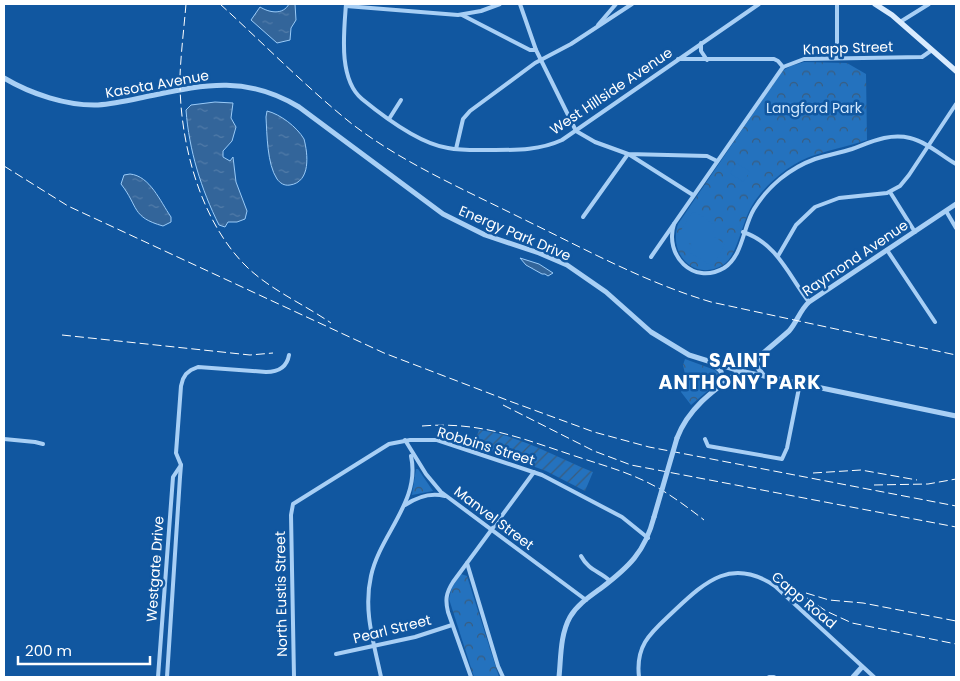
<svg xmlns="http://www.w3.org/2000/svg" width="960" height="681" font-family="Poppins,sans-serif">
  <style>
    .park { fill: url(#park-crowns) }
    .garden { fill: url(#garden-furrows) }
    .pitch { fill: #2472be }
    .water { fill: url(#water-ripples); stroke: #9acbf8 }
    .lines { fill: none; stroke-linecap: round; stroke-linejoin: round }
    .minor { stroke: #a8cff5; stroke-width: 4 }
    .tertiary { stroke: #a8cff5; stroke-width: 5 }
    .secondary { stroke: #d9ebfe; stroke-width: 5.5 }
    .rail { stroke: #fff; stroke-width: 1; stroke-dasharray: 9 4; stroke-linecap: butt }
    .tertiary-bridge { stroke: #a8cff5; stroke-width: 5 }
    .labels { text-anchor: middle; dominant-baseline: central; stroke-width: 5; stroke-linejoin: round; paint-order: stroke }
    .street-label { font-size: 14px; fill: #fff; stroke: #1157a0 }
    .park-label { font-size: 14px; fill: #d1e8fe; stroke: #1157a0 }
    .district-label { font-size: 19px; font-weight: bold; letter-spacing: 1px; fill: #fff; stroke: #1157a0 }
  </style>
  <defs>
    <pattern id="park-crowns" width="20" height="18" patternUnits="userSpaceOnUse" patternTransform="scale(1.25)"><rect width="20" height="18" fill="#2472be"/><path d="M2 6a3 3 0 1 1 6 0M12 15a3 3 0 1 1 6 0" fill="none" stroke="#3a5d7f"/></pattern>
    <pattern id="garden-furrows" width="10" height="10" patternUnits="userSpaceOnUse" patternTransform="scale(1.25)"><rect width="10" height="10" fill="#2472be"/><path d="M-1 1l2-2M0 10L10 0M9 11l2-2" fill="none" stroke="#3a5d7f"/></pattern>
    <pattern id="water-ripples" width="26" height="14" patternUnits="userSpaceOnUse" patternTransform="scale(1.25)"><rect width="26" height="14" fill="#33659a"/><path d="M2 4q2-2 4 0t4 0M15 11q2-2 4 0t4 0" fill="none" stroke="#527ca9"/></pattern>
  </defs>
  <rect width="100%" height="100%" fill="#1157a0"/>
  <g class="park">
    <path d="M804,62L847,63L866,74L867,140C850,146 832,149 815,155C792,162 766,183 753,204C742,220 738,256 723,265C694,282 668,254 678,224L782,71L791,66Z"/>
    <polygon points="685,359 715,370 719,374 717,383 691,405 681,392 687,383 683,365"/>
    <polygon points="416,469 418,469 433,491 412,495"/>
    <polygon points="461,574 467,576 499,677 474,677 449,599 452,587"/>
  </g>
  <path class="garden" d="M479,430C519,435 556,457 593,472L585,491L546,471L489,450L491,444L476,438Z"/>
  <g class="pitch">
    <polygon points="737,163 750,172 743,182 730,173"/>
    <polygon points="696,212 716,226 712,235 725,244 714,264 710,265 689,252 692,244 688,243 678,235 692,213"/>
  </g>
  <g class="water">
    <path d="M289,4H295L296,20L291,28L290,40L277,43L251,20L260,7C270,13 283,15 289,4Z"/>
    <path d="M215,102L233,103L231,118L236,127L232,141L223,151V157L230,161L233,157L236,182L247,211L245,219L237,222H228L225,227L219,225C201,189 189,150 186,110L191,105Z"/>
    <path d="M267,111C280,114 297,127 304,139C308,154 311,182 290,185C284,186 280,183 277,179C267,164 267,134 266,117Z"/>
    <path d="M130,174C150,176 160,201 171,217V222L163,226C131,217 139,207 121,184L124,175Z"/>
    <polygon points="520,258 539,264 553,273 548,276 545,274 542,274 526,265"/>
  </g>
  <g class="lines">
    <g class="minor">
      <path d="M346,4C344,32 338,79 362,99C384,117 420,144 448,148C463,151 479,150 495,150C519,150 540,150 562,140L759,4"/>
      <polyline points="520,4 536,50 576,131 595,142 628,154 707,156 717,161"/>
      <polyline points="346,6 458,15 481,11 500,4"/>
      <polyline points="462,15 530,50 536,50"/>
      <polyline points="900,22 929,4"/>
      <polyline points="598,25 616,4"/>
      <polyline points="701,43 701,51 707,60"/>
      <polyline points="837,58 837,4"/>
      <polyline points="678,59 774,59 778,61 783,67 804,59 922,57 932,50"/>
      <polyline points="389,119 401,100"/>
      <polyline points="456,149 463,119 470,111 535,63 571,44 632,4"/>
      <polyline points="630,155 693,195"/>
      <polyline points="890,192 915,232"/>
      <polyline points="946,211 956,228"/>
      <polyline points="583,217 628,154"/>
      <path d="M674,224C664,255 693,286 724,268C743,256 743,227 754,209C768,186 790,168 815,159C827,155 840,153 852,149C871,142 889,133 910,138C927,142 942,156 956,164"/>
      <path d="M743,232C777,243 789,276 809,302"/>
      <polyline points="887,250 935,322"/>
      <polyline points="778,256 796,225 815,207 839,198 887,193 900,186 909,175 956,104"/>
      <polyline points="651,257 783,67"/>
      <polyline points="4,439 35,442 43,444"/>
      <polyline points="705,439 708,446 782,459 787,448 800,383"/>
      <polyline points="405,440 426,474 441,492 586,600"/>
      <path d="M405,505C417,497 430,492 445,496"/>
      <path d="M581,556C589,571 600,571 610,581"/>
      <polyline points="467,563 498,666 503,677"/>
      <polyline points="336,654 415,637 452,625"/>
      <polyline points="158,677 173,477 181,465"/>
      <path d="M167,677L180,477L181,465L176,453L181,386L183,379L186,374L191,370L198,367L266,372C279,372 287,367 289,355"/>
      <polyline points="294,677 291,515 293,504 389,444 410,440 437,440 542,475 622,517 648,538"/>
      <path d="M381,677C374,643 363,611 371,576C380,534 421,501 411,456"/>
      <path d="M471,677L448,612C445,600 446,593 453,582L534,472"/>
      <path d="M639,677C635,643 653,631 675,610C706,581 732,557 775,586L874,677"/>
      <polyline points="769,677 774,677"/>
    </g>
    <g class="tertiary">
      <path d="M4,78C31,94 67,106 98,105C112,104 126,101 140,98C199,86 243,73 299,107L443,214L485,235L539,253L567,265L606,292L651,332L689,355L740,371L956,416"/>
      <polyline points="758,357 756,365 763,375"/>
      <path d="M713,365C724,372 722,372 720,384"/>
      <path d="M677,438C689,407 714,390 740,371C757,359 773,345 789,331C797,322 800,310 809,302L956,204"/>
      <path d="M559,677C561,658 560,635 570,617C577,605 589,597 600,589C629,567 645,552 654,517"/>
      <polyline points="853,677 862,667"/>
    </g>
    <polyline class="secondary" points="875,4 892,15 956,71"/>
    <g class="rail">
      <path d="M186,4C184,28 181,52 180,76C179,141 200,223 249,269C273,291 305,305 331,323"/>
      <path d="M220,4C264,44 306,87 352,124C403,163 463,189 521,218C583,248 644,282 711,302L956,355"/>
      <polyline points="4,166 68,206 384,353 512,402 594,432 649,447 956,506"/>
      <polyline points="62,335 250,355 273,353"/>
      <polyline points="503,405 594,451 631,465 956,527"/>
      <path d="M422,426C481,421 523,439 578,457C608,467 632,473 660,489C675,498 690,509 704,520"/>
      <polyline points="813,473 861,470 917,480"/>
      <polyline points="874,485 928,484 956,479"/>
      <polyline points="775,576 826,611 852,623 956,644"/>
      <polyline points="806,593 829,600 863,603 956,621"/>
    </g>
    <polyline class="tertiary-bridge" points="654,517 677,438"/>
  </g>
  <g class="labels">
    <g class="street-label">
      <text transform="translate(848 48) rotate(-2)">Knapp Street</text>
      <text transform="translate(157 84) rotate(-10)">Kasota Avenue</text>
      <text transform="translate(611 91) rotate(-34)">West Hillside Avenue</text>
      <text transform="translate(515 233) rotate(23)">Energy Park Drive</text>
      <text transform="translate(855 258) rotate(-34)">Raymond Avenue</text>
      <text transform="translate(486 446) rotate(17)">Robbins Street</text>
      <text transform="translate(494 518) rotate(37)">Manvel Street</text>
      <text transform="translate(155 569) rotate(-86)">Westgate Drive</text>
      <text transform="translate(281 594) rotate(-91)">North Eustis Street</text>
      <text transform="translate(804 600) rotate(40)">Capp Road</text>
      <text transform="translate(392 629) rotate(-14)">Pearl Street</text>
    </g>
    <g class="park-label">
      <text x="814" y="108">Langford Park</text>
    </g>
    <g class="district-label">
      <text x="740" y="360">SAINT<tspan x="740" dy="22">ANTHONY PARK</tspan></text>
    </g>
  </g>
  <rect width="960" height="681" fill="none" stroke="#ffffff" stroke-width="10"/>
  <path d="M18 656v8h132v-8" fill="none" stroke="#ffffff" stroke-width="2.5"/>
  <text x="25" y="656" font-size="15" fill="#ffffff" stroke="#1157a0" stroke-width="4" paint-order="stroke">200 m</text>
</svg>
